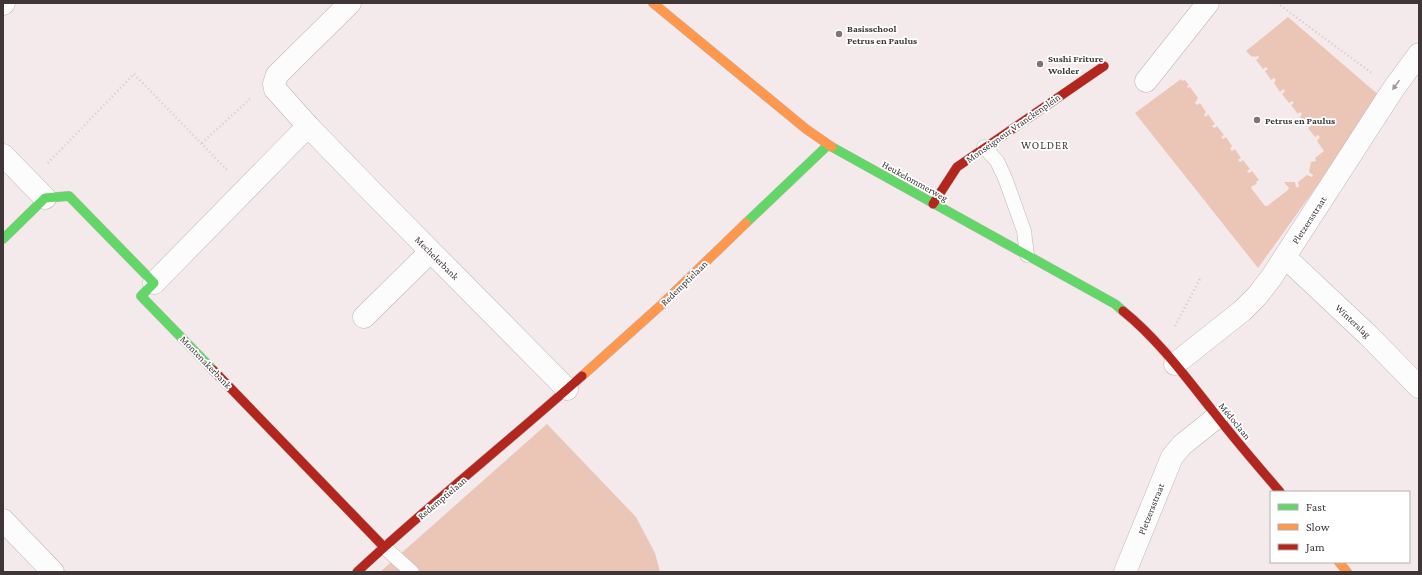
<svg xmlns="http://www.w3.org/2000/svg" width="1422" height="575" font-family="'Crimson Pro',serif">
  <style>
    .green { fill: #ebc6b7 }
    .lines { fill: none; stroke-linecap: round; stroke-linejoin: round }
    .lane-casing { stroke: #beb6b7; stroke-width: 15 }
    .street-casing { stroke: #beb6b7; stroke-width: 23 }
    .fast-casing { stroke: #beb6b7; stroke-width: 10 }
    .slow-casing { stroke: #beb6b7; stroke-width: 10 }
    .jam-casing { stroke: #beb6b7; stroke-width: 10 }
    .path { stroke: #d1cbcc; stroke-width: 2.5; stroke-dasharray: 1 3; stroke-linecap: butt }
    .lane { stroke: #fdfcfc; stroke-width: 14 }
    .street { stroke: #fdfcfc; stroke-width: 22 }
    .fast { stroke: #63d668; stroke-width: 9 }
    .slow { stroke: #ff974d; stroke-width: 9 }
    .jam { stroke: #b3261e; stroke-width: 9 }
    .oneway { fill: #9e999a }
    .poi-dot { fill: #7e7576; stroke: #fff; stroke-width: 1.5 }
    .labels { text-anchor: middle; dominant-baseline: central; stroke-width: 3.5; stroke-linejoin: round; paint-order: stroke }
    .poi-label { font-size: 10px; font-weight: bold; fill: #3e3637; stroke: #fff; text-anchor: start }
    .street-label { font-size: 10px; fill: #3e3637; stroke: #fff }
    .neighbourhood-label { font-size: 11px; letter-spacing: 1px; fill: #3e3637; stroke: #fff }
  </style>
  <rect width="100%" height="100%" fill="#f4eaec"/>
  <g class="green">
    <polygon points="1288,17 1381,97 1258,268 1135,113 1181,79 1182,81 1185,80 1189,85 1187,86 1188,88 1190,87 1198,98 1195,103 1197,105 1200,103 1206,112 1204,115 1206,117 1208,114 1215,124 1212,126 1214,128 1217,126 1224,135 1221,137 1223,139 1226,137 1232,146 1230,149 1232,151 1235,149 1241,158 1238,160 1240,162 1243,160 1250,169 1247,171 1249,173 1252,171 1259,180 1256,182 1257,184 1252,186 1251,188 1265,206 1267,206 1288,190 1289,188 1284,182 1295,182 1296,187 1299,187 1298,182 1307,175 1312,177 1313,175 1309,172 1311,162 1316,161 1315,158 1324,151 1317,141 1320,137 1318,135 1315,137 1308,128 1311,126 1309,123 1306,125 1300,117 1302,114 1300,112 1298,114 1291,105 1294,103 1292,101 1289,103 1282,94 1285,91 1283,89 1280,92 1274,83 1276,80 1274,78 1271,80 1265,71 1268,69 1266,67 1263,69 1256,60 1259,58 1258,56 1255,57 1254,56 1252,57 1246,51"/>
    <polygon points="547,424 636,517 655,553 660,572 380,572"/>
  </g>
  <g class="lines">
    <g class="lane-casing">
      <g id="lane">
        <polyline points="984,147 997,161 1005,178 1024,231 1027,255"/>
        <polyline points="384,547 412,572"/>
      </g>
    </g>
    <g class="street-casing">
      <g id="street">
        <polyline points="350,3 277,75 274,84 275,89 308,126 377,197 567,389"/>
        <polyline points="3,4 4,3"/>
        <polyline points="1146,81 1208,3"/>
        <polyline points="3,155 45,198"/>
        <polyline points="1285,257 1368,335 1419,387"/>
        <polyline points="154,283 308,126"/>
        <polyline points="364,317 430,252"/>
        <polyline points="1175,364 1242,311 1257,296 1271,278 1394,88 1419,54"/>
        <polyline points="3,520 53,572"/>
        <polyline points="1125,572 1172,457 1182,445 1217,417"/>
      </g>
    </g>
    <g class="fast-casing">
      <g id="fast">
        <polyline points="832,147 1115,304 1123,311"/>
        <polyline points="746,223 828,145"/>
        <polyline points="3,239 45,198 69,196 154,283 141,296 213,370"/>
      </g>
    </g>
    <g class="slow-casing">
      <g id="slow">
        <polyline points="653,3 806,129 832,147"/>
        <polyline points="582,376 660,306 746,223"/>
        <polyline points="1339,562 1347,572"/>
      </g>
    </g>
    <g class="jam-casing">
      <g id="jam">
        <polyline points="933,204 957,167 1104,66"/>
        <path d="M1123,311C1159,340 1187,379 1216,415C1236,441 1258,466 1280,492"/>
        <polyline points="213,370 384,547"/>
        <path d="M357,572C430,504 508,442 582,376"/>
      </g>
    </g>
    <g class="path">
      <polyline points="1277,3 1373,74"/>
      <polyline points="202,143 251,98"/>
      <polyline points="48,163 134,74 228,171"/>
      <polyline points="1175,326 1201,277"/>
      <polyline points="552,436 631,520 650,551 656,572"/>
    </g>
    <use href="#lane" class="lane"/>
    <use href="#street" class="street"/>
    <use href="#fast" class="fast"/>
    <use href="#slow" class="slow"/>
    <use href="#jam" class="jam"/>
  </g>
  <defs><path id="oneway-solid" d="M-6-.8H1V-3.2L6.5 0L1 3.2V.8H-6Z"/></defs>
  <use class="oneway" href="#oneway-solid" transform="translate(1396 85) rotate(126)"/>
  <g class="poi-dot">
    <circle cx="839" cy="34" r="4"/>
    <circle cx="1040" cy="64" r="4"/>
    <circle cx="1257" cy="120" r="4"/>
  </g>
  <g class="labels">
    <g class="poi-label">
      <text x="847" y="28">Basisschool<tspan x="847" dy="12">Petrus en Paulus</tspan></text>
      <text x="1048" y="58">Sushi Friture<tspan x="1048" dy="12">Wolder</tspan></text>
      <text x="1265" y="120">Petrus en Paulus</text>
    </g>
    <g class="street-label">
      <text transform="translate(1013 128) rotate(-35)">Monseigneur Vranckenplein</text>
      <text transform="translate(915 181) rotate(29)">Heukelommerweg</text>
      <text transform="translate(1309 220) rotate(-57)">Pletzersstraat</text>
      <text transform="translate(437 258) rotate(45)">Mechelerbank</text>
      <text transform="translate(684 283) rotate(-44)">Redemptielaan</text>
      <text transform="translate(1353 321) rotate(43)">Winterslag</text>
      <text transform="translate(206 362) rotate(46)">Montenakerbank</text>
      <text transform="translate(1235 421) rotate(51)">Médoclaan</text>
      <text transform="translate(442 498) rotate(-40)">Redemptielaan</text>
      <text transform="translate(1151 509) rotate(-68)">Pletzersstraat</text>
    </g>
    <g class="neighbourhood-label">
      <text x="1045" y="145">WOLDER</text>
    </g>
  </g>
  <rect width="1422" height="575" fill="none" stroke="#3e3637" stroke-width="8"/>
  <rect x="1270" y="491" width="140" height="72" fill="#ffffff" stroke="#b2afaf"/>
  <rect x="1278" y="504" width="20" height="6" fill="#63d668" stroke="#b2afaf"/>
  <text x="1306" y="511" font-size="12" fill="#3e3637">Fast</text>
  <rect x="1278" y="524" width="20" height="6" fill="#ff974d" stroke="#b2afaf"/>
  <text x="1306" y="531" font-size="12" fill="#3e3637">Slow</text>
  <rect x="1278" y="544" width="20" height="6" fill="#b3261e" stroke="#b2afaf"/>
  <text x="1306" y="551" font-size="12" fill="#3e3637">Jam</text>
</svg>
